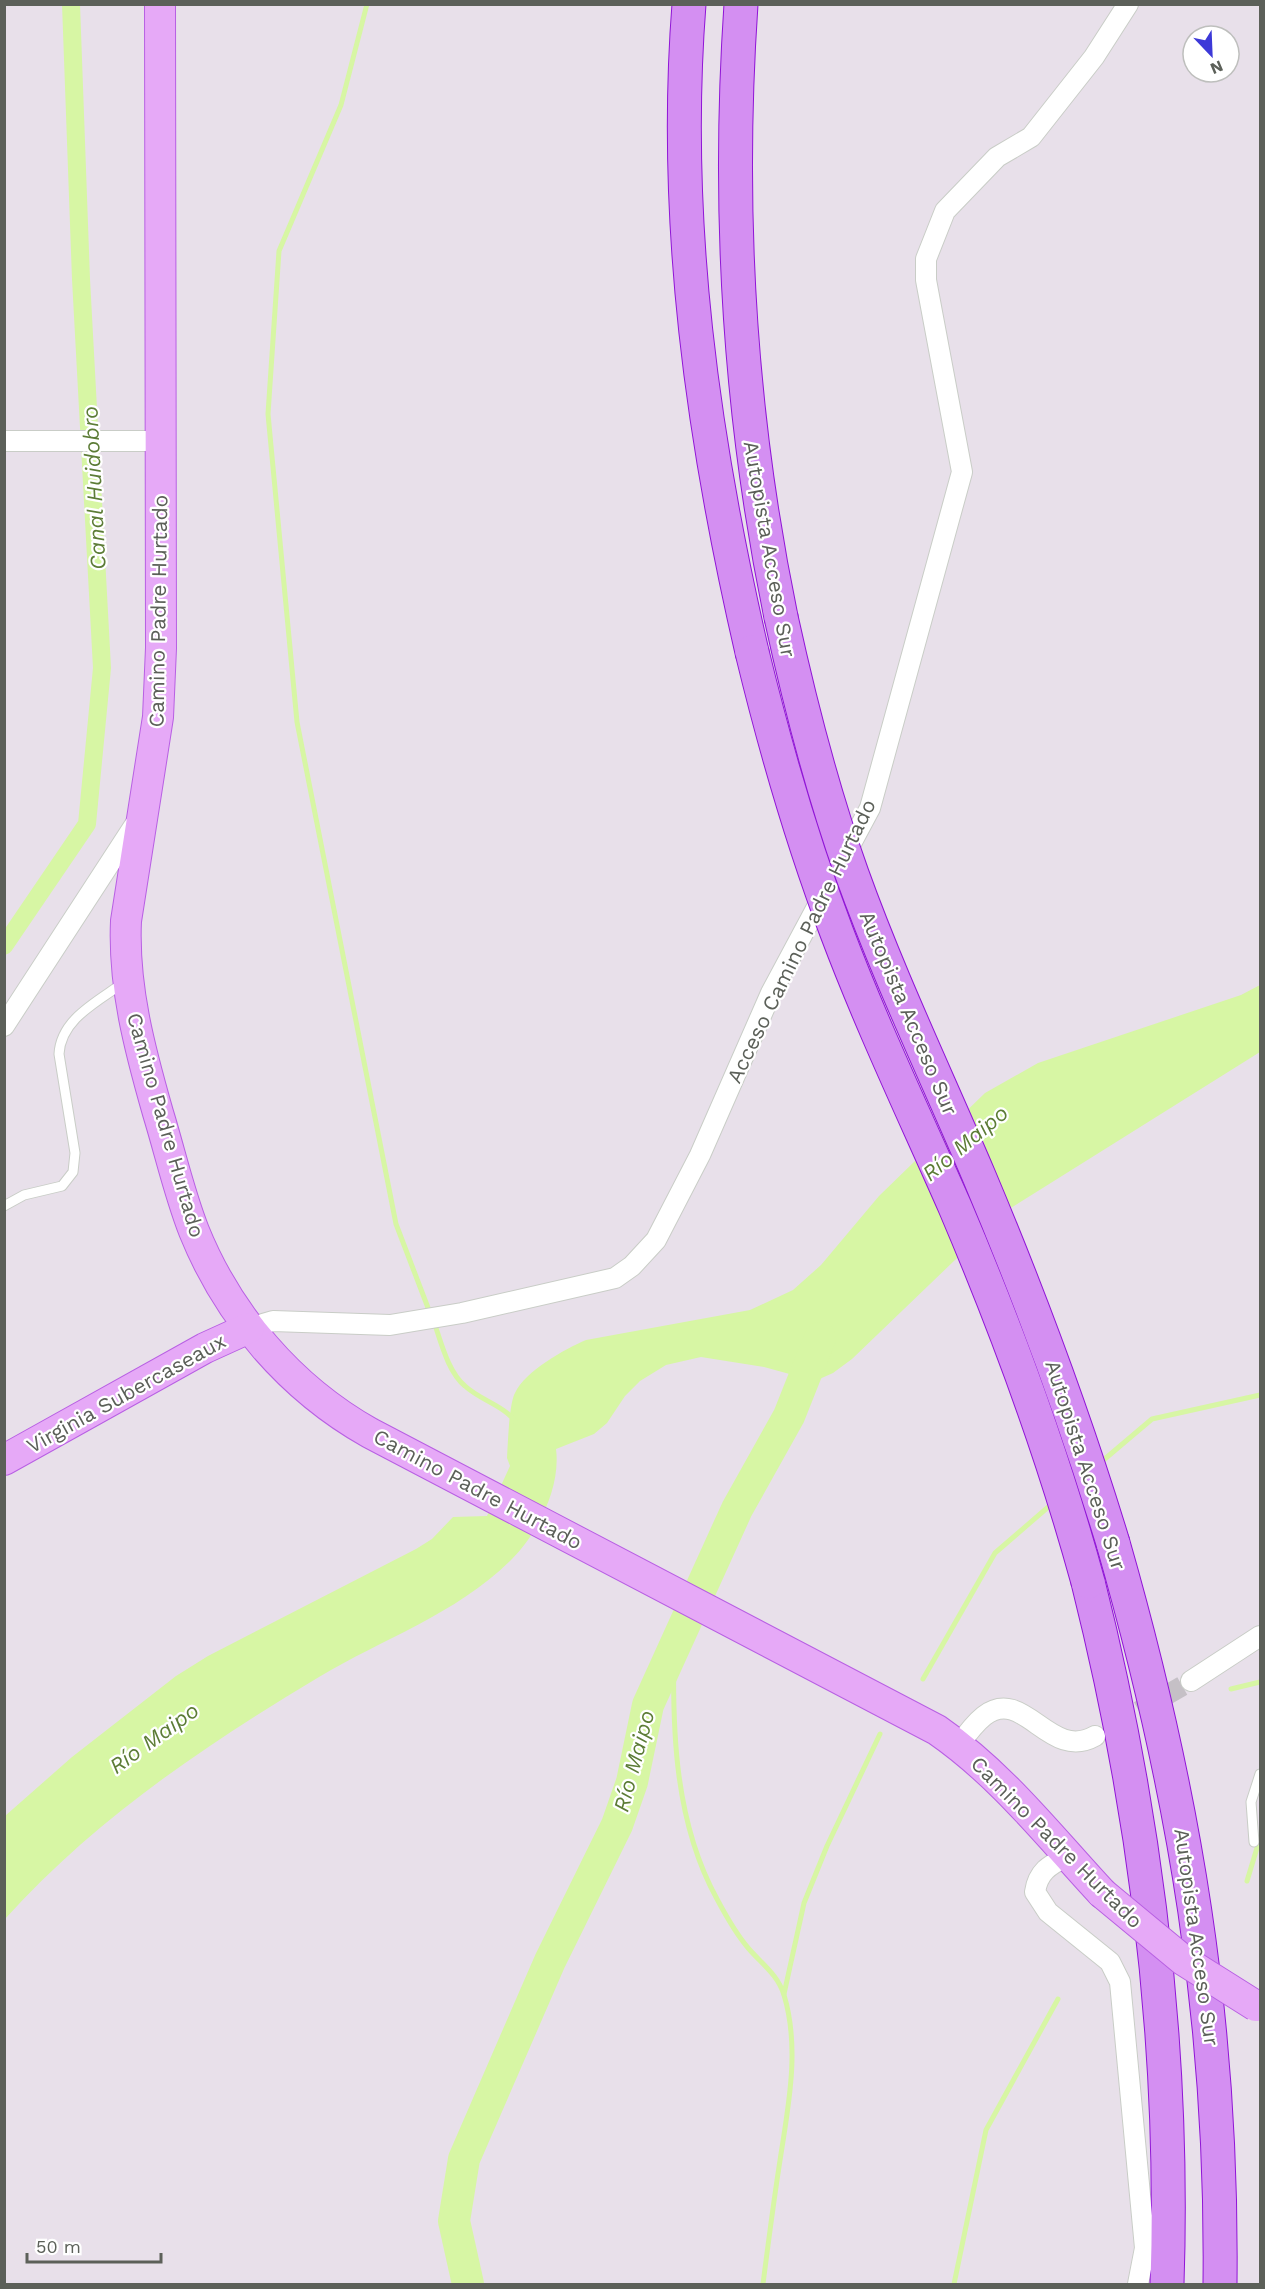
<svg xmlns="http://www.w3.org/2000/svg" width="1265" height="2289" font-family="'Work Sans',sans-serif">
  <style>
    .water { fill: #d7f6a4 }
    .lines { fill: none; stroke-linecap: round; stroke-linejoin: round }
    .stream { stroke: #d7f6a4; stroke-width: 5 }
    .canal { stroke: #d7f6a4; stroke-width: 18 }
    .river { stroke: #d7f6a4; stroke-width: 32 }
    .minor-tunnel { stroke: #c5c0c6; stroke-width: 20; stroke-dasharray: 20 10; stroke-linecap: butt }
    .service-casing { stroke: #c9cdc7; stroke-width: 11 }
    .minor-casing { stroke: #c9cdc7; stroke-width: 22 }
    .primary-casing { stroke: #b860e3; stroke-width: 32 }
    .motorway-casing { stroke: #9015d6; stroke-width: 35 }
    .service { stroke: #fff; stroke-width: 9 }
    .minor { stroke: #fff; stroke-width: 20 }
    .primary { stroke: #e6a9f7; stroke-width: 30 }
    .motorway { stroke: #d48ff2; stroke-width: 33 }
    .primary-bridge-casing { stroke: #b860e3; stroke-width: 32; stroke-linecap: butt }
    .motorway-bridge-casing { stroke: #9015d6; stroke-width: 35; stroke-linecap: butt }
    .primary-bridge { stroke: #e6a9f7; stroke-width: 30 }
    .motorway-bridge { stroke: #d48ff2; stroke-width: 33 }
    .labels { text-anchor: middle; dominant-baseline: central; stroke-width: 4.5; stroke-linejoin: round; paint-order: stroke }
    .street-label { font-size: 21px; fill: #5c6059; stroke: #fff }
    .water-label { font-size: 22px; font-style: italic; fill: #5c7c36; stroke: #fff }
  </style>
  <rect width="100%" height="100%" fill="#e8e0ea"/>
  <path class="water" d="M1260,985V1052L1006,1211L852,1359L833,1373L815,1381L764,1367L701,1357L666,1365L640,1381L625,1396L607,1423L594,1434L556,1449C561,1487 538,1533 512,1559C457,1614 384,1638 319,1677C205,1745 94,1820 5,1919V1816L72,1757L176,1676L208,1656L416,1549L432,1539L453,1517L487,1516L510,1466L507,1458C508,1443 509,1404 515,1393C525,1371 565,1349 586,1340L750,1310L793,1290L821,1265L879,1196L985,1093L1038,1063L1241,995Z"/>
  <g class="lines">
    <g class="stream">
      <polyline points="367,4 341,105 279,251 268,414 297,722 396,1224 430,1313"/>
      <path d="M434,1322C441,1342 448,1372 465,1386C480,1400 503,1405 516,1422"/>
      <polyline points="1100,1463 1152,1419 1260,1395"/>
      <path d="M674,1646C672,1731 675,1823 717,1899C726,1916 736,1934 749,1949C762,1964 778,1975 784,1995C801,2051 787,2112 779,2167C773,2206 768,2245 763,2284"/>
      <polyline points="923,1679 995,1553 1054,1502"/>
      <polyline points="1231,1689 1260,1682"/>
      <polyline points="1247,1881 1260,1838"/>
      <polyline points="784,1994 804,1903 827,1846 880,1734"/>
      <polyline points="954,2284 986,2130 1058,1999"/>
    </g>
    <polyline class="canal" points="4,946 87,824 102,668 81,279 71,4"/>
    <polyline class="river" points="468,2284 454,2221 464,2159 550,1961 617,1825 632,1782 648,1705 737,1509 789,1416 820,1338"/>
    <polyline class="minor-tunnel" points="1113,1726 1191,1681"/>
    <g class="service-casing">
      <g id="service">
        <path d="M4,1206L24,1195L62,1186L73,1172L75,1153L59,1054C61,1019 97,1002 123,983"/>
        <polyline points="1254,1842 1251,1802 1260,1774"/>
      </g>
    </g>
    <g class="minor-casing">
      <g id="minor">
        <polyline points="4,441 161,441"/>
        <polyline points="4,1026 136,823"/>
        <polyline points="249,1328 273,1321 390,1325 462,1313 615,1278 632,1266 656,1240 700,1155 771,993 870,808 962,472 926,280 926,259 945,211 997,157 1031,137 1094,57 1128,4"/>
        <polyline points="1191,1681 1260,1636"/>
        <path d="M959,1745C966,1735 974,1724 984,1716C1024,1685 1049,1762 1095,1736"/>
        <path d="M1067,1856C1050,1865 1038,1871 1035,1892L1048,1912L1110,1962L1120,1982L1145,2248L1138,2284"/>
      </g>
    </g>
    <g class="primary-casing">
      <g id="primary">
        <path d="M160,4L161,648L158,717L126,921C123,987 140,1050 158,1113C170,1152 179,1193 194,1231C228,1315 290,1388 370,1433L937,1730C1002,1775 1049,1836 1102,1893"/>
        <polyline points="4,1460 205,1348 249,1328"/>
      </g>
    </g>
    <g class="motorway-casing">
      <g id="motorway">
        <path d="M689,4C672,223 703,440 752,652"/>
        <path d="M741,4C727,211 739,414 781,617"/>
        <path d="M1113,1543C1185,1794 1223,2023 1220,2284"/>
        <path d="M1088,1582C1146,1813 1175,2046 1167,2284"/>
      </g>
    </g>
    <use href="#service" class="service"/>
    <use href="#minor" class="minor"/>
    <use href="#primary" class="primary"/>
    <use href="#motorway" class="motorway"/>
    <g class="primary-bridge-casing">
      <polyline id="primary-bridge" points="1102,1893 1183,1960 1256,2006"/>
    </g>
    <g class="motorway-bridge-casing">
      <g id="motorway-bridge">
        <path d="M781,617C800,704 822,790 852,874C889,977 936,1075 979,1176C1030,1297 1075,1418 1113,1543"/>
        <path d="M752,652C775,747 802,841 837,933C872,1026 915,1116 955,1207C1007,1329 1053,1454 1088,1582"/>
      </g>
    </g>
    <use href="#primary-bridge" class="primary-bridge"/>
    <use href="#motorway-bridge" class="motorway-bridge"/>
  </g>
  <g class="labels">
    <g class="street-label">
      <text transform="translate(770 549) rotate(80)">Autopista Acceso Sur</text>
      <text transform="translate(158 611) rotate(-89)">Camino Padre Hurtado</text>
      <text transform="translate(801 941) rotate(-64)">Acceso Camino Padre Hurtado</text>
      <text transform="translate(909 1013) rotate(67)">Autopista Acceso Sur</text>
      <text transform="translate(166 1125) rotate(74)">Camino Padre Hurtado</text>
      <text transform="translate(126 1393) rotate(-29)">Virginia Subercaseaux</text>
      <text transform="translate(1086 1465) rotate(72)">Autopista Acceso Sur</text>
      <text transform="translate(478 1489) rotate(28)">Camino Padre Hurtado</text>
      <text transform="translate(1057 1842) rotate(45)">Camino Padre Hurtado</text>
      <text transform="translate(1197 1937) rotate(82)">Autopista Acceso Sur</text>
    </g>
    <g class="water-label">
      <text transform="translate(94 488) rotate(-93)">Canal Huidobro</text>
      <text transform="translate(965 1143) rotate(-40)">Río Maipo</text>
      <text transform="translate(154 1738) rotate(-36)">Río Maipo</text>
      <text transform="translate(634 1761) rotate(-75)">Río Maipo</text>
    </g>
  </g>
  <rect width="1265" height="2289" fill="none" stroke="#5c6059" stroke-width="12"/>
  <g transform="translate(1211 54) rotate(157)"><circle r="28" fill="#ffffff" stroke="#bebfbd" stroke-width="1.5"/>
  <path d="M0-4.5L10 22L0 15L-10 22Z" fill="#3d39d8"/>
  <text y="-9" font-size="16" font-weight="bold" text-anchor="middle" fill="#5c6059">N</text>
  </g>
  <path d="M27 2253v9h134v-9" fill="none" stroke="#5c6059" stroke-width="3"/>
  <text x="36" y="2253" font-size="18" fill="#5c6059" stroke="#ffffff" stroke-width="4.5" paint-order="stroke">50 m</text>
</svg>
